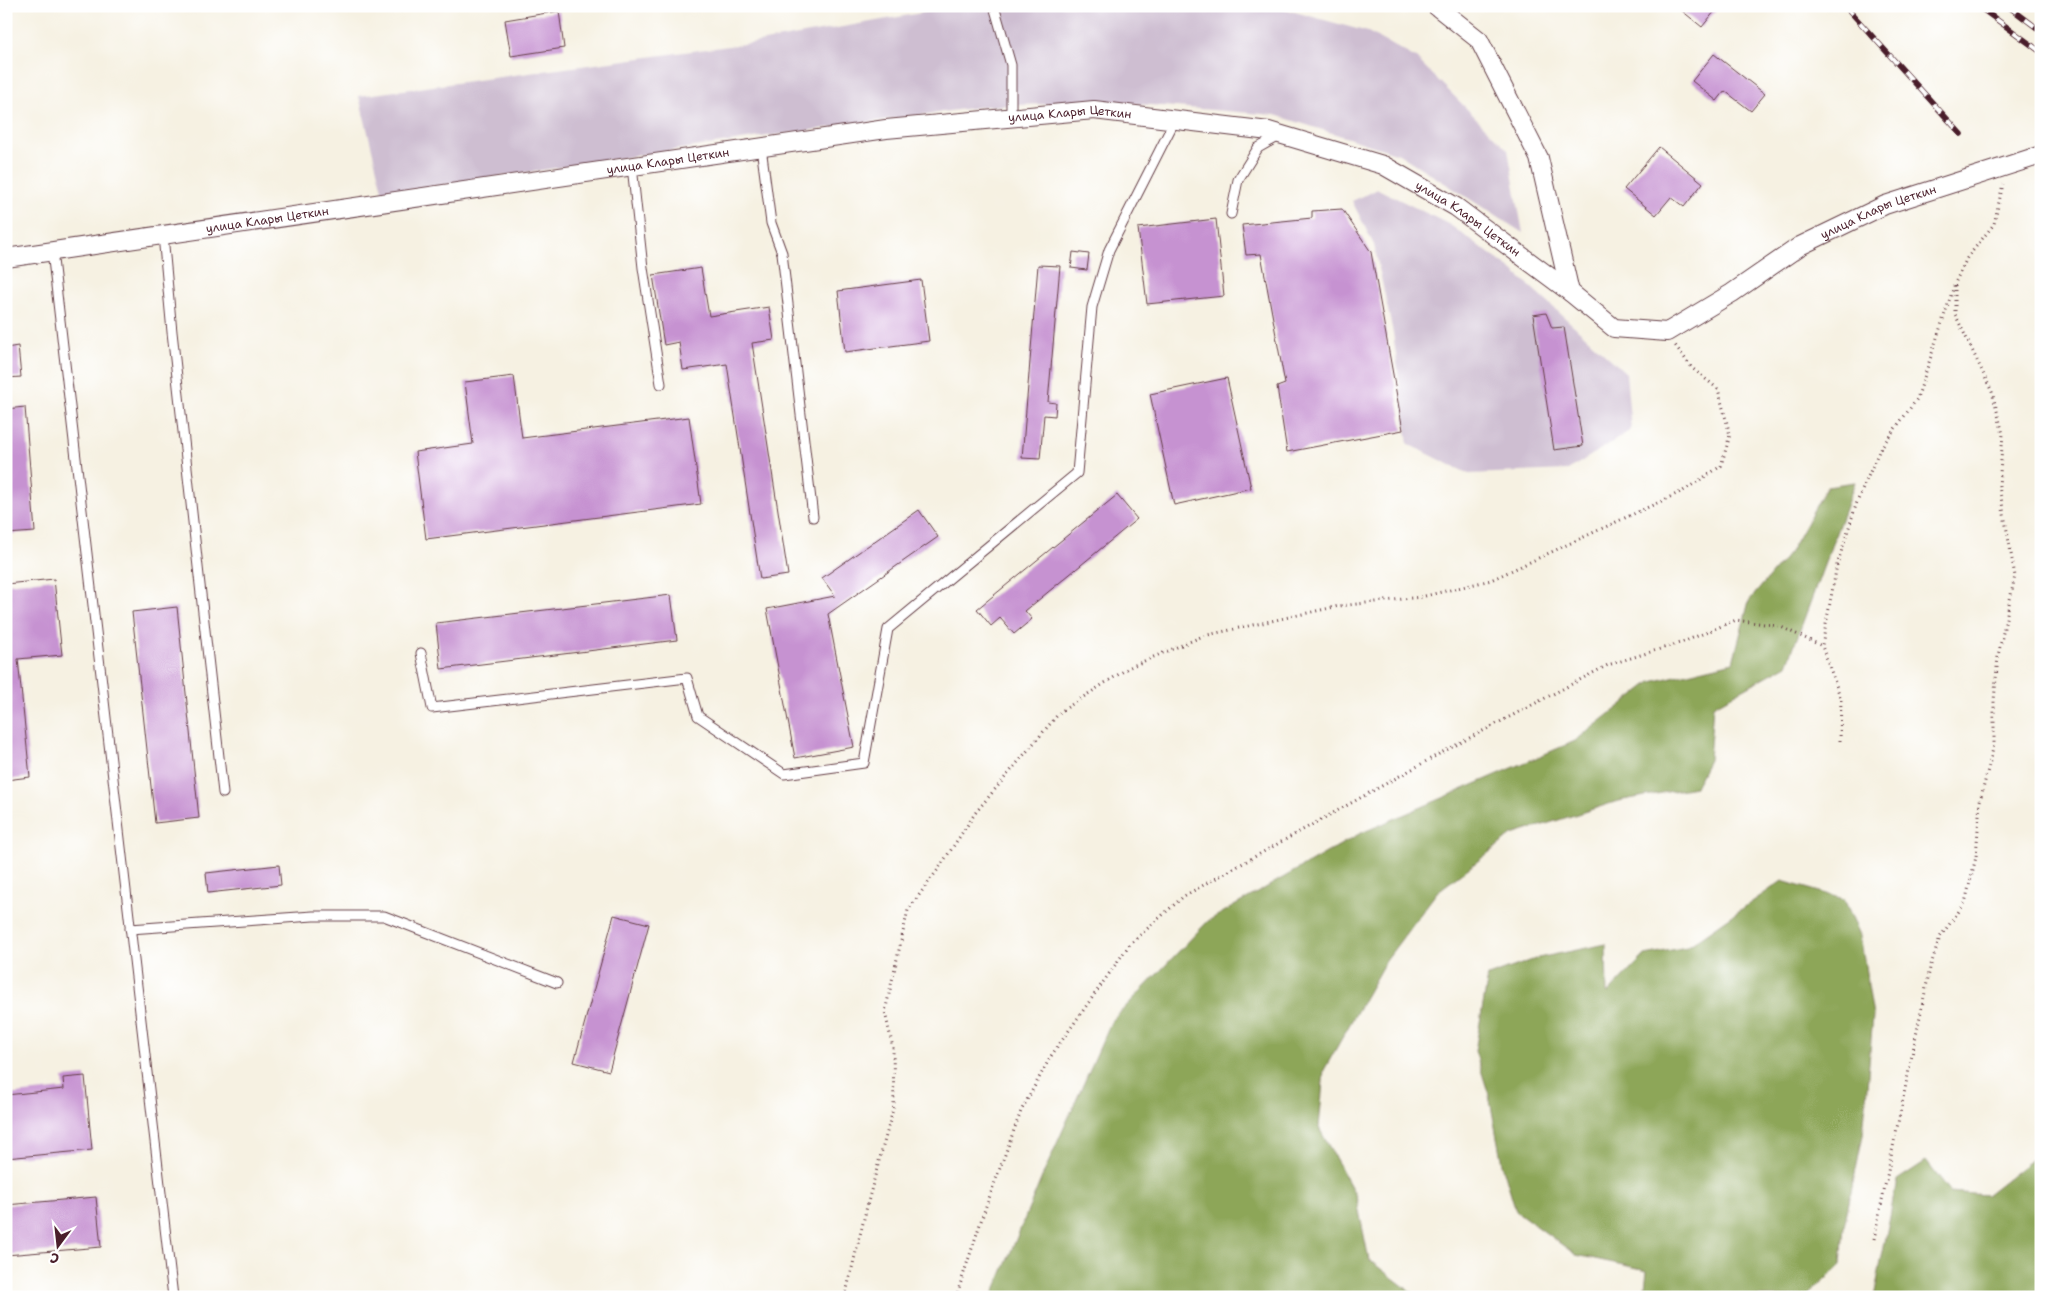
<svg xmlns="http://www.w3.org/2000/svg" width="2047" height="1303" font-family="'Shantell Sans',sans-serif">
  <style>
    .industrial { fill: #cebed1 }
    .forest { fill: #8da659; stroke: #6c6242 }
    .building { fill: #c692d1 }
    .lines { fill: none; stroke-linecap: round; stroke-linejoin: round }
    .service-casing { stroke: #643e46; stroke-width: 11 }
    .minor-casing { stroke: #643e46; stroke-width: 20 }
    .path { stroke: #643e46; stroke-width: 3; stroke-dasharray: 1 4; stroke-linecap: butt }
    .service { stroke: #fff; stroke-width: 9 }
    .minor { stroke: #fff; stroke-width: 18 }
    .rail-casing { stroke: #4a1f2b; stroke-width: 5.5 }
    .rail { stroke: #fff; stroke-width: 4; stroke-dasharray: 11; stroke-linecap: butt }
    .labels { text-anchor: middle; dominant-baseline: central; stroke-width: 5; stroke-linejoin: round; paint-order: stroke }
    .street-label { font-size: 12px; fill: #4a1f2b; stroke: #fff }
  </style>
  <rect width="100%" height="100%" fill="#fff"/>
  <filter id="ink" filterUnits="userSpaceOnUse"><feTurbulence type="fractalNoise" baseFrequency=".02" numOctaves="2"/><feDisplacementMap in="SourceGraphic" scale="10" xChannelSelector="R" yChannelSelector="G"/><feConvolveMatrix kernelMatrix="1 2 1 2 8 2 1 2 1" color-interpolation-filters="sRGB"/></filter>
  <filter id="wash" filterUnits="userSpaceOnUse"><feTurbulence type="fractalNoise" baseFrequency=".0096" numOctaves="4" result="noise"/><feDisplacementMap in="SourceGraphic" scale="20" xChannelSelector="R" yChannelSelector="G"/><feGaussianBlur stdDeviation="1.12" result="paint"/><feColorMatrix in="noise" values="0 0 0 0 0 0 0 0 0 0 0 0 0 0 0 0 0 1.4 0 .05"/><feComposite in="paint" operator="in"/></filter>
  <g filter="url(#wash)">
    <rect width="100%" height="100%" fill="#f6f1e2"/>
    <g class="industrial">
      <polygon points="960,6 1273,6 1368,32 1416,58 1508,150 1523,233 1399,154 1275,115 1113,102 986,106 761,137 383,194 359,96 759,42"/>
      <polygon points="1378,189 1450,225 1512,270 1626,373 1631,430 1568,470 1469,474 1408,444 1393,333 1374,245 1352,201"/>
    </g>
    <g class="forest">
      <polygon points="1855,482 1787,665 1713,706 1709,760 1695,787 1618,801 1512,835 1437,892 1386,960 1324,1070 1319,1128 1356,1196 1369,1260 1418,1297 992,1297 1042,1177 1111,1022 1208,921 1359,834 1575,741 1651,682 1733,662 1749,601 1790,552 1827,486"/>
      <polygon points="1782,881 1844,899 1860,935 1873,1016 1863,1135 1844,1226 1841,1265 1806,1297 1644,1297 1647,1270 1576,1255 1516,1211 1502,1164 1489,1095 1475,1051 1488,976 1538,958 1606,944 1607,994 1645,955 1687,947"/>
      <polygon points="2041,1152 2041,1297 1874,1297 1897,1180 1926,1161 1950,1192 1986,1195"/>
    </g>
    <g id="blocks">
      <g class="building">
        <polygon points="1676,6 1719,6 1702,27"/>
        <polygon points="559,11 564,48 511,56 505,20"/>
        <polygon points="1714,54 1765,94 1751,111 1725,91 1717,101 1692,81"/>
        <polygon points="1659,147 1703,183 1684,207 1671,197 1656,215 1624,189"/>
        <polygon points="1342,209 1371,252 1403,430 1287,452 1277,387 1285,384 1261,254 1246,255 1242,225 1312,218 1312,211"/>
        <polygon points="1216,219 1224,296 1147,304 1138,228"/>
        <polygon points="1073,252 1089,254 1087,270 1071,268"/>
        <polygon points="1038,265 1060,266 1048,402 1056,403 1055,416 1044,415 1040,459 1022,458"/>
        <polygon points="701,268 709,316 769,307 774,340 752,343 788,575 760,579 727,364 683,370 679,342 664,345 653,275"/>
        <polygon points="921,280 929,341 845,352 838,291"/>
        <polygon points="1546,313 1552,328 1564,327 1583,446 1554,450 1533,315"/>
        <polygon points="18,346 21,377 6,378 6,348"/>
        <polygon points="514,376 522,438 689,417 701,504 426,539 415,452 473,444 465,382"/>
        <polygon points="1227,378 1251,488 1174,505 1150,394"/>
        <polygon points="25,407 35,532 6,534 6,409"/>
        <polygon points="1117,495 1137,519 1025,611 1032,619 1014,634 1000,618 991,626 977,609"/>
        <polygon points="919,510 938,537 828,614 854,747 795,758 767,609 835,596 822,578"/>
        <polygon points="54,579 62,655 18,659 30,777 6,780 6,584"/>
        <polygon points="671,595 677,640 441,669 436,623"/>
        <polygon points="177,607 199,818 155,823 132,612"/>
        <polygon points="279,865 281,885 208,893 206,873"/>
        <polygon points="614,915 649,924 609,1071 574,1062"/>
        <polygon points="85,1076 92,1150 6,1158 6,1095 64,1089 63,1078"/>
        <polygon points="96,1197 101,1247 6,1255 6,1205"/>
      </g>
    </g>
  </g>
  <g filter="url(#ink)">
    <use href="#blocks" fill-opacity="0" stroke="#643e46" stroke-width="1"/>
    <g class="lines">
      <g class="service-casing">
        <g id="service">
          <polyline points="994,6 1011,65 1011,117"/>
          <polyline points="761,147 771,223 782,253 813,517"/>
          <polyline points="632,166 643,268 661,384"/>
          <polyline points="1231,214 1238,180 1258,148 1281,135"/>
          <polyline points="163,235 172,332 223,793"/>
          <polyline points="52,251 173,1297"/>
          <polyline points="421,653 432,708 687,678 698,716 784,774 864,763 888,629 1077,473 1092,307 1109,250 1175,120"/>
          <polyline points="130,929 313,916 384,916 557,983"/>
        </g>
      </g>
      <g class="minor-casing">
        <g id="minor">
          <polyline points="1436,6 1479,40 1539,158 1570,292"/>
          <path id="s1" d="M6,258L886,129L1094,110L1269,131L1383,165L1456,207L1570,292L1614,328L1667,332L1732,293L1800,246L1885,205L2041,155"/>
        </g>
      </g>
      <g class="path">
        <polyline points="1840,741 1841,699 1822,646 1837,565 1857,502 1880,449 1917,399 1954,286"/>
        <polyline points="1874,1239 1930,968 1940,937 1965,903 1976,857 1980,801 1994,745 1994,701 1998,656 2015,576 1999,486 2003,434 1992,392 1955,314 1955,283 1967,258 1994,224 2003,184"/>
        <polyline points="845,1297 869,1198 894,1106 893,1048 885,1012 908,910 939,868 976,812 1060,712 1130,667 1203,636 1339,606 1421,597 1491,580 1683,491 1721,466 1730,435 1718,389 1692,368 1675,345"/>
        <polyline points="956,1297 985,1209 1021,1111 1051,1056 1130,944 1184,896 1441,753 1608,665 1683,642 1736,620 1779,626 1822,646"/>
      </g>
      <use href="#service" class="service"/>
      <use href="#minor" class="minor"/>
      <g class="rail-casing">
        <g id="rail">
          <polyline points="1845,6 1961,134"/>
          <polyline points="1978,6 2041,52"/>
          <polyline points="2008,6 2041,31"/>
        </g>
      </g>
      <use href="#rail" class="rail"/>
    </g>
  </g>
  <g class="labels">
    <g class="street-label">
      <text stroke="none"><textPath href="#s1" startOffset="1074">улица Клары Цеткин</textPath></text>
      <text stroke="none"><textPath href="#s1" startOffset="669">улица Клары Цеткин</textPath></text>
      <text stroke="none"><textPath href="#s1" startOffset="1974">улица Клары Цеткин</textPath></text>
      <text stroke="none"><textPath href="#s1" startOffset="1494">улица Клары Цеткин</textPath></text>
      <text stroke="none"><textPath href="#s1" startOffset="264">улица Клары Цеткин</textPath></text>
    </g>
  </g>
  <rect width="2047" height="1303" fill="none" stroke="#fff" stroke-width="25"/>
  <g transform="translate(58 1246) rotate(195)" stroke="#ffffff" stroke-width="4" paint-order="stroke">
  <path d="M0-4L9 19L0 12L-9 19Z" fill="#4a1f2b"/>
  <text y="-8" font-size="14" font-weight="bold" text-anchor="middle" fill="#4a1f2b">С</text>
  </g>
</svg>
